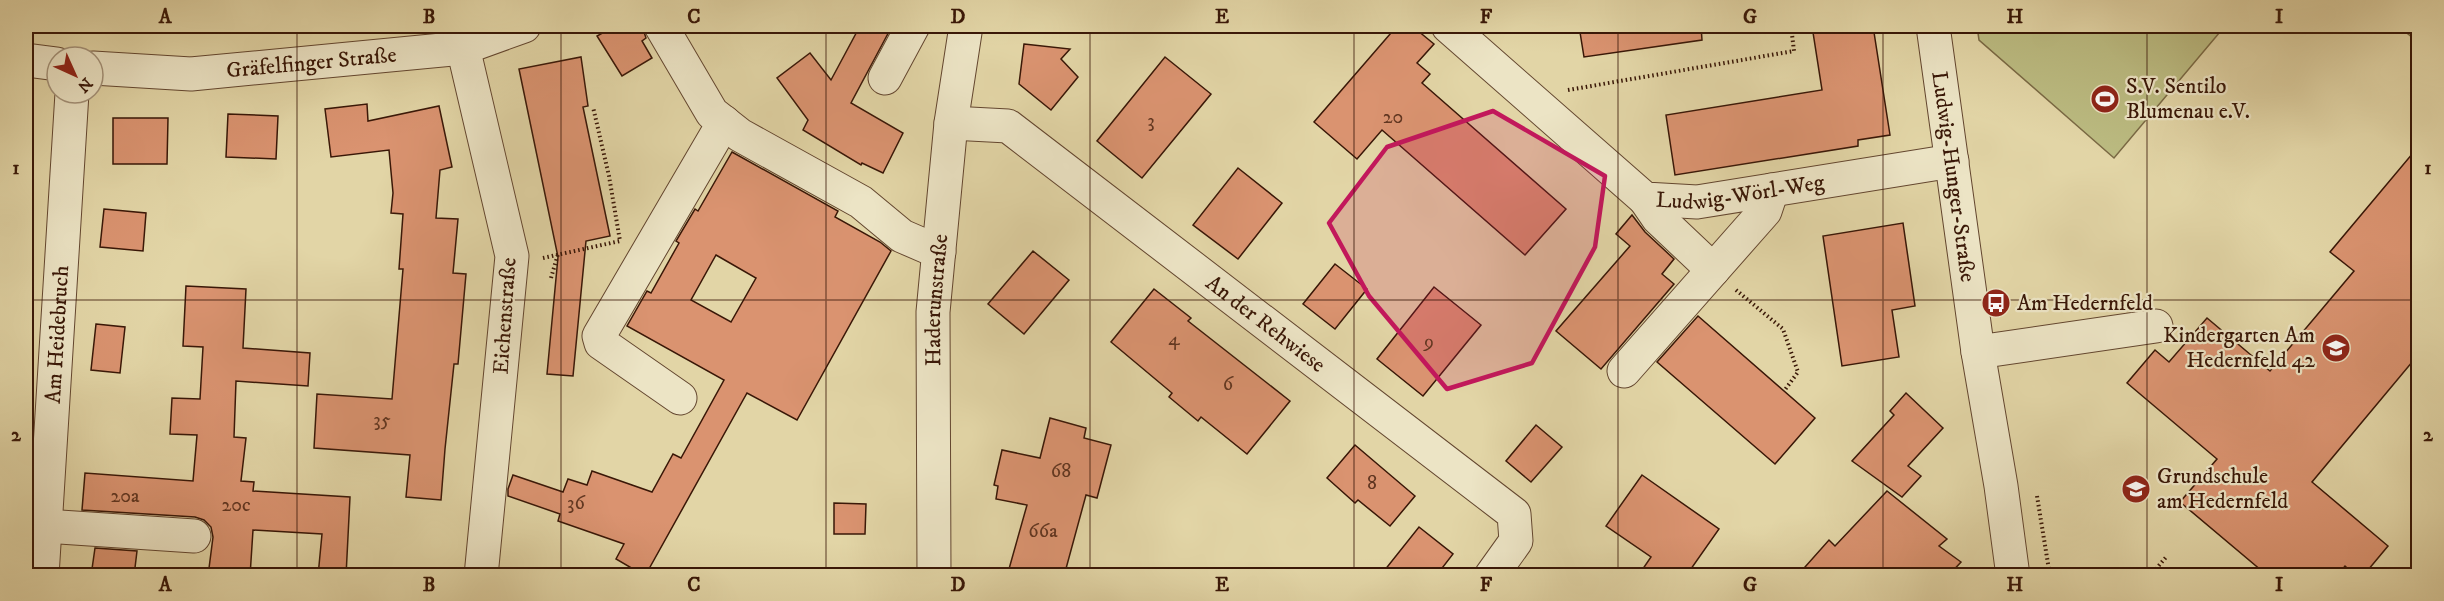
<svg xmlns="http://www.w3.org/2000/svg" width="2444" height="601" font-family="'IM FELL DW Pica',serif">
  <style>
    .green { fill: #bbbb81; stroke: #7a6944; stroke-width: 1.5 }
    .building { fill: #da9370; stroke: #391707; stroke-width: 1.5; fill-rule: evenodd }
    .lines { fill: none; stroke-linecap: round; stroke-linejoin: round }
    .minor-casing { stroke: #63462f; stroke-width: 35 }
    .path { stroke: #391707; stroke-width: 4; stroke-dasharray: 1.5 3; stroke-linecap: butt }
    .minor { stroke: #ece4c5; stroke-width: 33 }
    .marked { fill: #c2185b; fill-opacity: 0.2; stroke: #c2185b; stroke-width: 4.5; stroke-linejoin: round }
    .grid { fill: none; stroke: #391707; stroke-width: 1.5; stroke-opacity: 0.55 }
    .labels { text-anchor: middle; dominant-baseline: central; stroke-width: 4.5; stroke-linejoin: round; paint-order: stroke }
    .number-label { font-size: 20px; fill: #613621 }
    .street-label { font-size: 22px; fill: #391707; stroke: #ece4c5 }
    .poi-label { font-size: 22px; fill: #391707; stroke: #ece4c5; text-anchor: start }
    .neatline { fill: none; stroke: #391707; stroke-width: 2 }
    .grid-label { font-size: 20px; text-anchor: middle; font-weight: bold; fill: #391707 }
  </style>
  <rect width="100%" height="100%" fill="#e2d5a6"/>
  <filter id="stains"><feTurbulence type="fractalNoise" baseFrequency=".00333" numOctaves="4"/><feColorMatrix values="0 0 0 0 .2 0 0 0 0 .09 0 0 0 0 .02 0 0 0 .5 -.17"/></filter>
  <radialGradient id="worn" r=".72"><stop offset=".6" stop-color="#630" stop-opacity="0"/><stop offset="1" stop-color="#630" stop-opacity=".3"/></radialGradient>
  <g class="green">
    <polygon points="1977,26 2225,26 2114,158 1979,40"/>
    <polygon points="2398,26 2418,26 2418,42"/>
  </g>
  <g class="building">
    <polygon points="615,26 642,26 646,38 642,41 652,58 622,76 597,36"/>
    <polygon points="860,26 892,26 851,103 903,133 883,173 862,163 861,165 803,130 808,120 777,78 810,53 831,80"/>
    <polygon points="1397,26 1412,26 1434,44 1417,63 1430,74 1422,83 1566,209 1525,255 1382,130 1357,159 1314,122"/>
    <polygon points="1579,26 1701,26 1702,40 1584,57"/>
    <polygon points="1812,26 1873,26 1890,135 1858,140 1858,146 1675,175 1666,115 1822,90"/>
    <polygon points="1024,44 1070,49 1061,59 1078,77 1051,110 1019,84"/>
    <polygon points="581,57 588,106 583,107 610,236 586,241 573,376 547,374 558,257 519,69"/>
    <polygon points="1165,57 1211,94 1142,178 1097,141"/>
    <polygon points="367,104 368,121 439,106 452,167 440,170 436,218 458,219 453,273 466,274 458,364 454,364 445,449 441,500 406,497 410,455 314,448 317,394 392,399 403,269 399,269 403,214 391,213 393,193 389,150 331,157 325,109"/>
    <polygon points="228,114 278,116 276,159 226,157"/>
    <polygon points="113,118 168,118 167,164 113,164"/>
    <polygon points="2418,147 2418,355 2312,482 2388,546 2363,576 2356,576 2345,566 2337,576 2268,576 2180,502 2217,459 2127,383 2155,350 2169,362 2207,318 2270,371 2354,271 2330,252"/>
    <path d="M732,152L838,211L835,217L880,242L891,251L797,420L747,393L645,576L616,559L624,544L558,521L560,514L508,496V489L513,475L563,492L568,479L587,485L592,471L652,492L673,454L681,458L724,380L627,326L647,291L651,293L679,243L676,241L695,209L698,211ZM716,255L756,278L731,322L691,300Z"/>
    <polygon points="1238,168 1282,203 1238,259 1193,225"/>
    <polygon points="104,209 146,213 143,251 100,247"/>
    <polygon points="1632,215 1645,232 1674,259 1662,274 1674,284 1601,369 1556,331 1630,246 1616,234"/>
    <polygon points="1903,223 1915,306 1892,310 1899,357 1842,366 1823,236"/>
    <polygon points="1033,251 1069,280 1024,334 988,304"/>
    <polygon points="1335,264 1367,289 1335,329 1303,304"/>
    <polygon points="186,286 246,289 243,348 310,353 308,386 236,381 234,437 246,438 241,481 254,482 253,491 350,497 346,576 318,576 322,534 253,530 250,576 208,576 213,537 211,527 204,520 195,517 82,510 85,473 193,481 197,435 170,434 172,398 200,399 203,347 183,346"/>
    <polygon points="1434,287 1481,325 1423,396 1377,359"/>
    <polygon points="1154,289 1191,318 1188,321 1290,401 1247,454 1201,417 1198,421 1169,397 1172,393 1111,342"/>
    <polygon points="1698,316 1815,418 1775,464 1657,362"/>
    <polygon points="96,324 125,327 120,373 91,370"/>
    <polygon points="1906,393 1943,428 1908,466 1921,476 1902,497 1852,461 1894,415 1890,411"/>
    <polygon points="1050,418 1086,428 1084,438 1111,445 1097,498 1086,495 1064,576 1007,576 1027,505 996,499 998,486 994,485 1002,450 1040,458"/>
    <polygon points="1536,425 1562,447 1531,482 1506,461"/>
    <polygon points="1355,445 1415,496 1390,526 1358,500 1355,503 1327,478"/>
    <polygon points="1642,475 1719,529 1686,576 1638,576 1651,557 1606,526"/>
    <polygon points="1887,491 1947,539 1939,546 1961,562 1948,576 1797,576 1829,540 1835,546"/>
    <polygon points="834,503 866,504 865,534 834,534"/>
    <polygon points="1419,527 1453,554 1436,576 1380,576"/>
    <polygon points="95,548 137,551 134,576 91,576"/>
  </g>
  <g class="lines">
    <g class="minor-casing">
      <g id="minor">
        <polyline points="458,26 512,256 481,576"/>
        <polyline points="661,26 712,113 740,135 861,202 902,236 939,252"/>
        <path id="s1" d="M1448,26L1645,199L1697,202L1952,161"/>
        <path id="s2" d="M1933,26L1978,352L2001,486L2013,576"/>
        <polyline points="26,60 57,64"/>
        <path id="s3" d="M93,68L191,74L463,48L524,26"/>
        <polyline points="885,78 913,26"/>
        <path id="s4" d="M951,123L1008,126L1514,514L1516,541L1491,576"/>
        <polyline points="1645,199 1658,218 1713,270"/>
        <polyline points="1978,352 2156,326"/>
        <polyline points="1624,371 1765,211 1772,190"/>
        <polyline points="680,398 601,343 599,336 724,122"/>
        <polyline points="45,526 194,536"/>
        <path id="s5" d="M42,576L72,93"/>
        <path id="s6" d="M934,576L933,312L951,123L966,26"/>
      </g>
    </g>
    <g class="path">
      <polyline points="1568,90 1794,51 1791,26"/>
      <polyline points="543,258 620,241 609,176 593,107"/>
      <polyline points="551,278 558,254"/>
      <polyline points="1736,290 1783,329 1798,372 1784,391"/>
      <polyline points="2037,496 2050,576"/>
      <polyline points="2150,576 2167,556"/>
    </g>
    <use href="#minor" class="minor"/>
  </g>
  <path class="marked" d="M1493,111L1605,176L1595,247L1532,363L1447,389L1369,296L1329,223L1387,147Z"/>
  <path class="grid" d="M297,26V576M561,26V576M826,26V576M1090,26V576M1354,26V576M1618,26V576M1883,26V576M2147,26V576M26,300H2418"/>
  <defs>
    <g id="stadium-disc" transform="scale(1.5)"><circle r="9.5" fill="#8f2418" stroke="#ece4c5"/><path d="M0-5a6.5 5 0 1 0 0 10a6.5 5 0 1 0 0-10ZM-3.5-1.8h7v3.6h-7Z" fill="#fff"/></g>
    <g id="bus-disc" transform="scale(1.5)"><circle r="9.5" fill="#8f2418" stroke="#ece4c5"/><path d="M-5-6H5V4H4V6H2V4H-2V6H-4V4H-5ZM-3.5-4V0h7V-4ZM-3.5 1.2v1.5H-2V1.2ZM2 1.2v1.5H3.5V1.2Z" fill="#fff"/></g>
    <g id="school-disc" transform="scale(1.5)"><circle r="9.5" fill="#8f2418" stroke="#ece4c5"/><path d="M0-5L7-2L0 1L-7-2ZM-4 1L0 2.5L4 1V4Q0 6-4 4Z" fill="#fff"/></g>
  </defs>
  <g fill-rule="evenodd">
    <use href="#stadium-disc" x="2105" y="99"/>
    <use href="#bus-disc" x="1996" y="303"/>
    <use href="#school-disc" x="2336" y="348"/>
    <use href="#school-disc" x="2136" y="489"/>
  </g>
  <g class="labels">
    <g class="number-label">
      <text x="1393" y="117">20</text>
      <text x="1151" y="121">3</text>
      <text x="1174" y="339">4</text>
      <text x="1429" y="342">9</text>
      <text x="1228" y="384">6</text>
      <text x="382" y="420">35</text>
      <text x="1061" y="471">68</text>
      <text x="1372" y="483">8</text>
      <text x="125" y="496">20a</text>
      <text x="576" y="503">36</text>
      <text x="236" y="505">20c</text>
      <text x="1043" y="531">66a</text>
    </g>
    <g class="street-label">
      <text stroke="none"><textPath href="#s3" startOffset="219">Gräfelfinger Straße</textPath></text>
      <text stroke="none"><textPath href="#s2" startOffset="152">Ludwig-Hunger-Straße</textPath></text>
      <text stroke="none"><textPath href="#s1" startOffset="358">Ludwig-Wörl-Weg</textPath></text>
      <text stroke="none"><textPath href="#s6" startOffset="276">Haderunstraße</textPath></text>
      <text transform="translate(505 316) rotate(-86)">Eichenstraße</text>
      <text stroke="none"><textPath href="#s4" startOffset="382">An der Rehwiese</textPath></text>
      <text stroke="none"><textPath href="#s5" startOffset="242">Am Heidebruch</textPath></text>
    </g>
    <g class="poi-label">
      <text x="2126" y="86">S.V. Sentilo<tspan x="2126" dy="25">Blumenau e.V.</tspan></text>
      <text x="2017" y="303">Am Hedernfeld</text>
      <text x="2315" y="335" text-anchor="end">Kindergarten Am<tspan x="2315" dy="25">Hedernfeld 42</tspan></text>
      <text x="2157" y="476">Grundschule<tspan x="2157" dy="25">am Hedernfeld</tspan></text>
    </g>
  </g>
  <rect width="2444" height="601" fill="none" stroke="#e2d5a6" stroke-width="66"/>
  <g transform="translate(75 75) rotate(135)"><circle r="28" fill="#ece4c5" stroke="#a49279" stroke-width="1.5"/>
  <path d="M0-4.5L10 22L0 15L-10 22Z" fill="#8f2418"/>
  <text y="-9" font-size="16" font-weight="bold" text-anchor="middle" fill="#391707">N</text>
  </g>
  <rect x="33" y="33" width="2378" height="535" class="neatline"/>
  <g class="grid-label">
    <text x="165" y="23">A</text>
    <text x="429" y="23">B</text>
    <text x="694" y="23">C</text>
    <text x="958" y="23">D</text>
    <text x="1222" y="23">E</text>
    <text x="1486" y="23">F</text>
    <text x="1750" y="23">G</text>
    <text x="2015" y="23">H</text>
    <text x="2279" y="23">I</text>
    <text x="16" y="174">1</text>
    <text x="2428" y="174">1</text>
    <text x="16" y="441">2</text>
    <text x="2428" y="441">2</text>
    <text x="165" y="591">A</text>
    <text x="429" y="591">B</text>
    <text x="694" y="591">C</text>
    <text x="958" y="591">D</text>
    <text x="1222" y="591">E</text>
    <text x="1486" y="591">F</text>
    <text x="1750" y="591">G</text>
    <text x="2015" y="591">H</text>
    <text x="2279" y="591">I</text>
  </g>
  <rect width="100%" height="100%" filter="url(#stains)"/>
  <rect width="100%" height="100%" fill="url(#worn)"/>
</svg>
